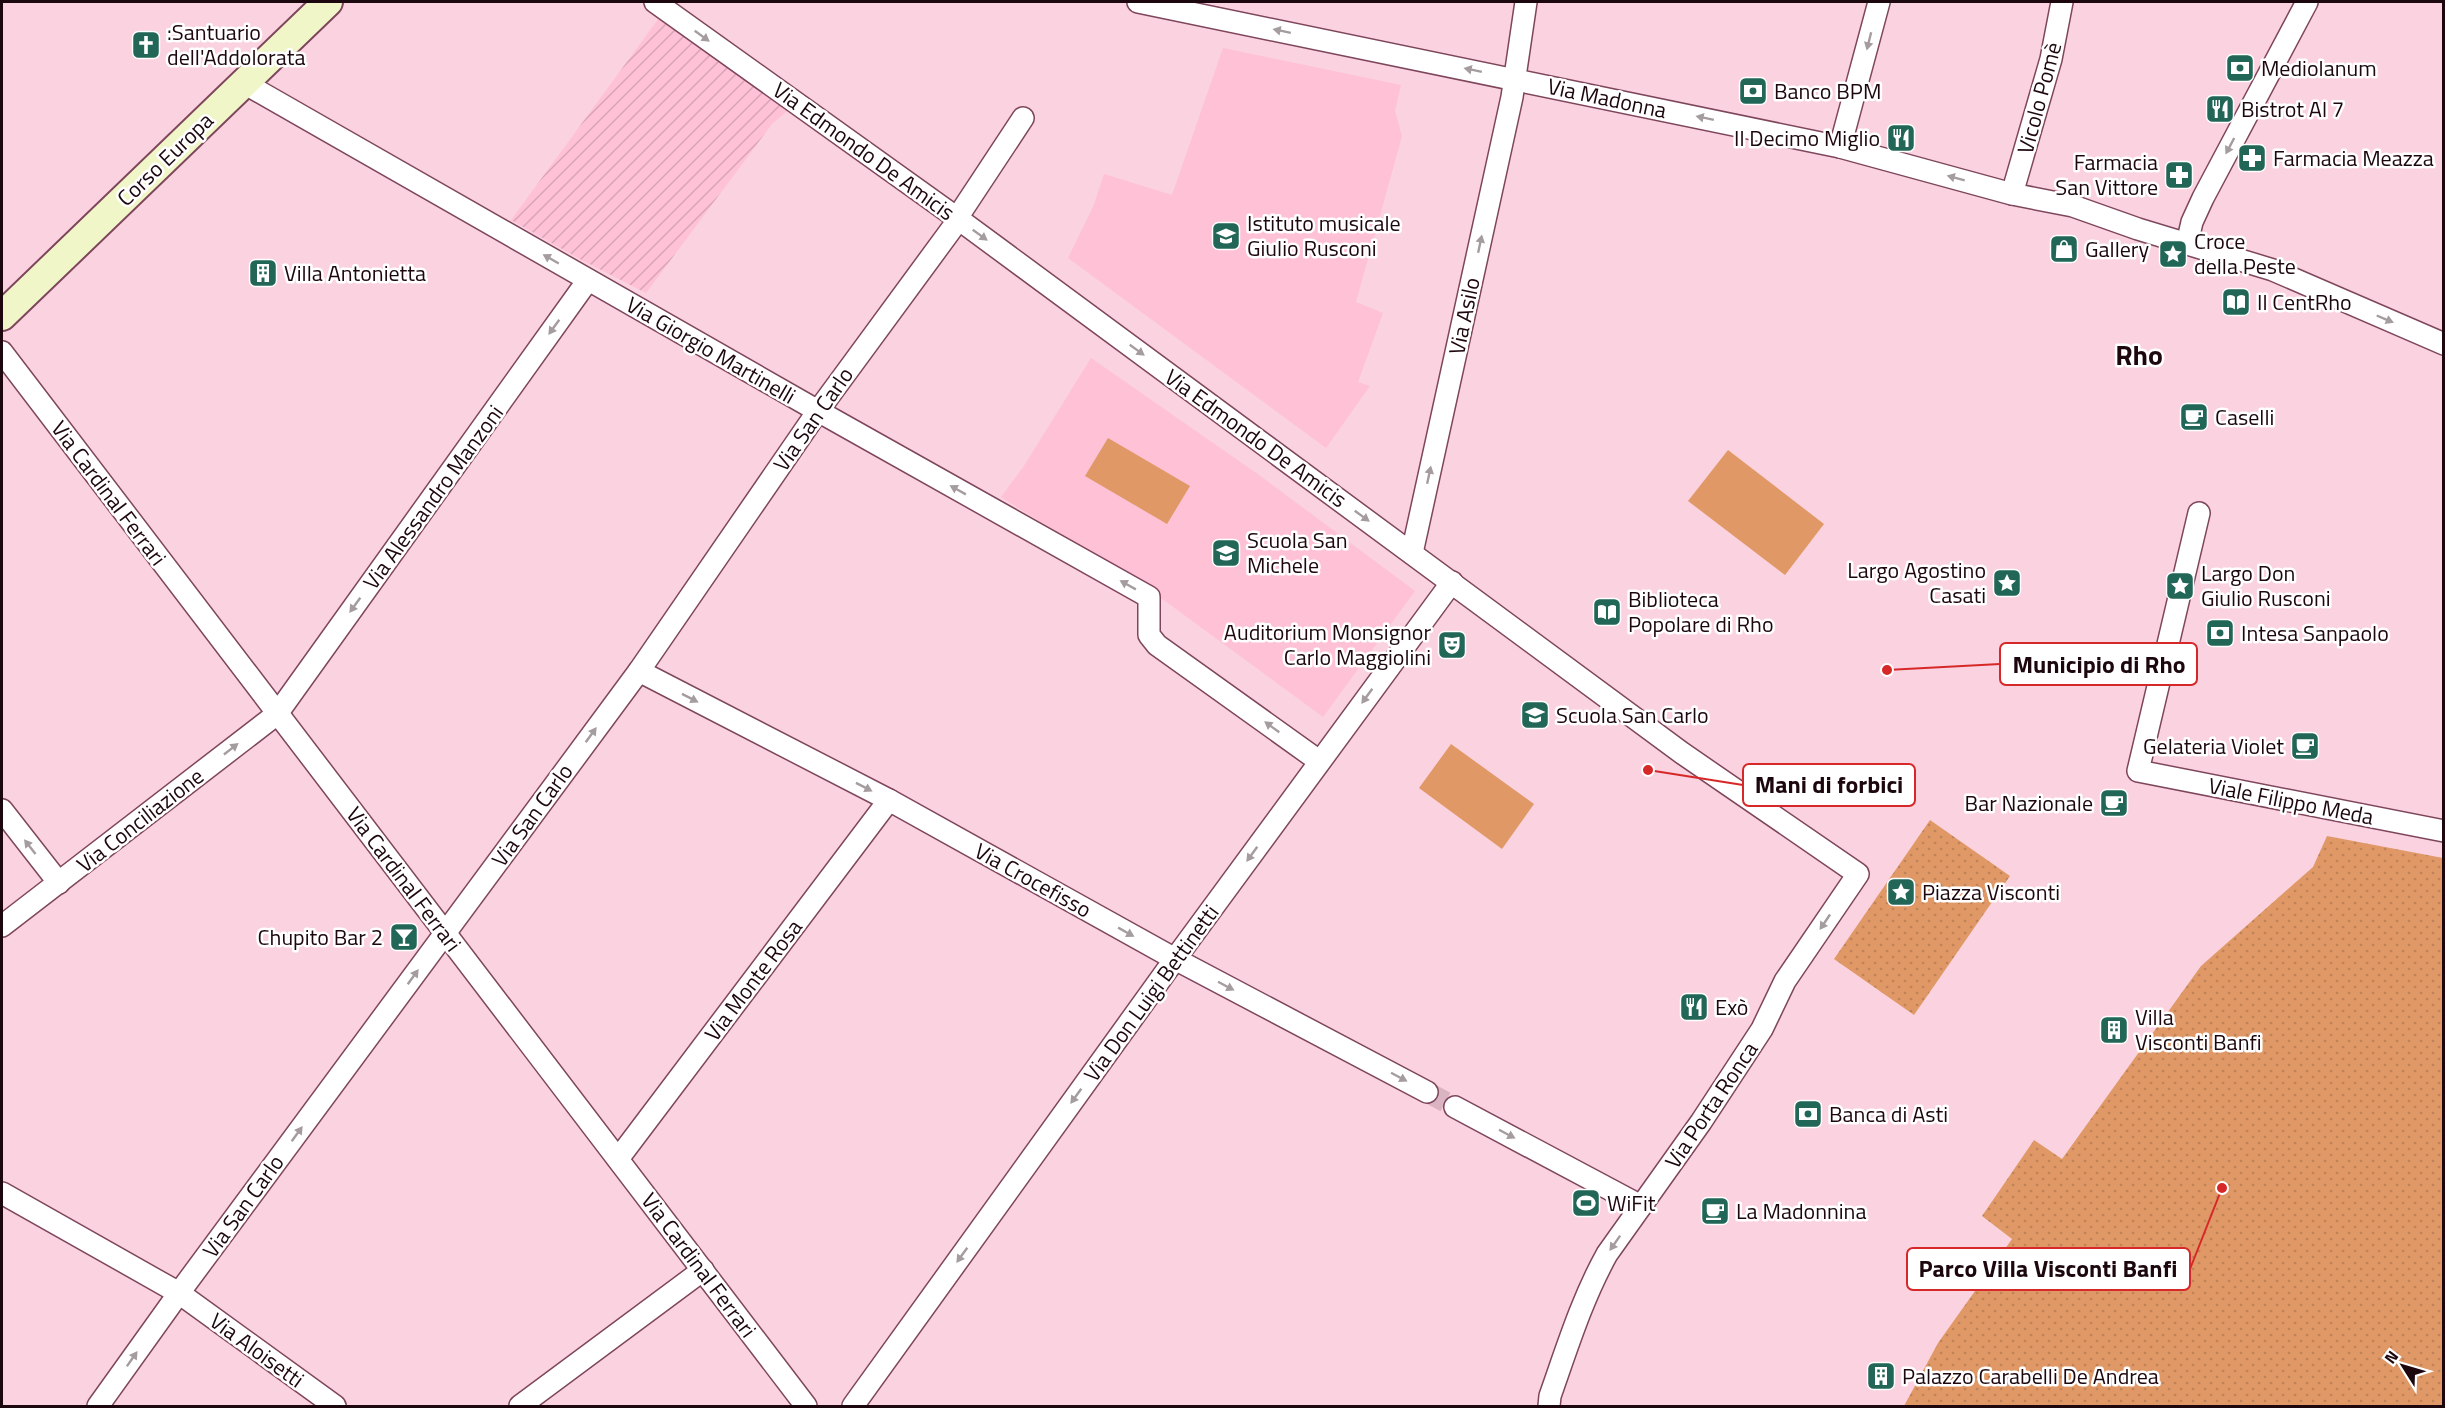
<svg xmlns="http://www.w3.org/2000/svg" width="2445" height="1408" font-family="'Titillium Web',sans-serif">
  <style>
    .built { fill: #fec1d6 }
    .industrial { fill: url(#industrial-furrows) }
    .park { fill: url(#park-dots) }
    .pitch { fill: #e09966 }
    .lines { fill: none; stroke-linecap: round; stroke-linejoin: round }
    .street-tunnel { stroke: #dab4c0; stroke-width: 21; stroke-dasharray: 21 10; stroke-linecap: butt }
    .street-casing { stroke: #7e465c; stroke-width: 24 }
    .secondary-casing { stroke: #7e465c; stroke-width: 32 }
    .street { stroke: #fff; stroke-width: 21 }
    .secondary { stroke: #f0f6c7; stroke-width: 28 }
    .oneway { fill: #a49c9f }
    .labels { text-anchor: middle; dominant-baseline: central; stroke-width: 5; stroke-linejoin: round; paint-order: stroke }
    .poi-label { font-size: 22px; fill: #1c070f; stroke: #fff; text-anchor: start }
    .street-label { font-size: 22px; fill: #1c070f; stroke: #fff }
    .district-label { font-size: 28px; font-weight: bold; fill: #1c070f; stroke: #fff }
    .leader { fill: none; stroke: #d62828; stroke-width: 2 }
    .callout-dot { fill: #d62828; stroke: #fff; stroke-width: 2 }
    .callout { fill: #fff; stroke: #d62828; stroke-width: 2 }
    .callout-label { font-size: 24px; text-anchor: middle; font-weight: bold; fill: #1c070f }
  </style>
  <defs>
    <pattern id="industrial-furrows" width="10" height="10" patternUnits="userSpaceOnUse" patternTransform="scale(1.5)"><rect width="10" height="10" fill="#fec1d6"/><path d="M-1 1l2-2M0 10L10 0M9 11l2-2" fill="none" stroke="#d9a4b6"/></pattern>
    <pattern id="park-dots" width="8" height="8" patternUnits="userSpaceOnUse" patternTransform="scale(1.5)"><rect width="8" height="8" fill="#e09966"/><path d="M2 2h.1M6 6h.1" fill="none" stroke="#c08257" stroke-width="1.8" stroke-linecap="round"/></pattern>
  </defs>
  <rect width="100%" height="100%" fill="#fbd2df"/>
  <g class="built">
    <polygon points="1223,48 1401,85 1395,111 1402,136 1356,302 1383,313 1358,382 1370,386 1326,448 1068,258 1093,207 1104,174 1172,195"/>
    <polygon points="1091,358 1259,475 1415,591 1323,717 1165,601 1001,497 1024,466"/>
  </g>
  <polygon class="industrial" points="659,18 787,111 772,124 646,293 578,258 511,220"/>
  <g class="park">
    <polygon points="1930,820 2010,876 1914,1015 1834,959"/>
    <polygon points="2327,836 2443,858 2443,1406 1904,1406 1938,1343 2012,1239 1982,1216 2032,1143 2034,1140 2062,1159 2201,966 2313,867"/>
  </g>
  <g class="pitch">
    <polygon points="1108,438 1190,486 1167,524 1085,476"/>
    <polygon points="1728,450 1824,524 1785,575 1688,501"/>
    <polygon points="1451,744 1534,804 1502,849 1419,788"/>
  </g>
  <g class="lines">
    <polyline class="street-tunnel" points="1427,1092 1455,1107"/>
    <g class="street-casing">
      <g id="street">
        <path d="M655,2L957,218L1682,753L1858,874L1785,981L1762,1029L1701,1122L1607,1254C1582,1299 1567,1348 1550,1396L1549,1406"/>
        <polyline points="1138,2 1840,147 2012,194 2073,206 2138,229 2273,270 2444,344"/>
        <polyline points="244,83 818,411 1149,597 1149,635 1157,645 1319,761"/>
        <polyline points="1840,147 1879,2"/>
        <polyline points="2012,194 2051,59 2062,2"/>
        <polyline points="957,218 1023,118"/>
        <polyline points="2187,244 2192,222 2203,198 2307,2"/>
        <polyline points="2,352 806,1406"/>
        <polyline points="2199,513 2138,771 2444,831"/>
        <polyline points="1412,553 1512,97 1526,2"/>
        <polyline points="639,671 889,800 1175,959 1427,1092"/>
        <polyline points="2,810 59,883"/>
        <polyline points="2,926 277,714 588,280"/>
        <polyline points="1455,1107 1641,1206"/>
        <polyline points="618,1159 889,800"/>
        <polyline points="2,1193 179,1293 335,1406"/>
        <polyline points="98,1406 179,1293 639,671 818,411 959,219"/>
        <polyline points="520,1406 703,1270"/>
        <polyline points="853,1406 1175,959 1452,582"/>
      </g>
    </g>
    <g class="secondary-casing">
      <polyline id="secondary" points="2,316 328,2"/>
    </g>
    <use href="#street" class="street"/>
    <use href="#secondary" class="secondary"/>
  </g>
  <defs><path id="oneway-solid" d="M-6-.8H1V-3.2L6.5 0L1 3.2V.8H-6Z" transform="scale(1.5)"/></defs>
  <g class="oneway">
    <use href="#oneway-solid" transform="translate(1282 31) rotate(-168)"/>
    <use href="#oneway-solid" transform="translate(702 36) rotate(36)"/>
    <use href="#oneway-solid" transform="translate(1869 41) rotate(104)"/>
    <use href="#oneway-solid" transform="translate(1473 70) rotate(-168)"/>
    <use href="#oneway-solid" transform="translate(1705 118) rotate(-168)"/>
    <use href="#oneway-solid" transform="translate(2230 146) rotate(118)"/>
    <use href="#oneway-solid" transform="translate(1956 178) rotate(-165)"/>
    <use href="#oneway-solid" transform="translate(980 235) rotate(36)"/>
    <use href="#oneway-solid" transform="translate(1480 244) rotate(-78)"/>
    <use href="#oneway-solid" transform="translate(551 259) rotate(-150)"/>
    <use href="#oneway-solid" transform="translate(2385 319) rotate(23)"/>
    <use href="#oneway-solid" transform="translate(554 327) rotate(126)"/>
    <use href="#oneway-solid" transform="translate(1137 350) rotate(36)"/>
    <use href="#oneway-solid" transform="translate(1429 475) rotate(-78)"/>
    <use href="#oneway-solid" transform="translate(958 490) rotate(-151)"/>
    <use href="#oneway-solid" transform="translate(1362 516) rotate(36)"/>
    <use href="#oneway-solid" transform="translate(1128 585) rotate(-151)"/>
    <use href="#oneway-solid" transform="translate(355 605) rotate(126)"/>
    <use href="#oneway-solid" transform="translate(1367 696) rotate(126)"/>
    <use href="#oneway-solid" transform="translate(690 698) rotate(27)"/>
    <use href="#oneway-solid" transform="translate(1272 727) rotate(-144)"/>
    <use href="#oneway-solid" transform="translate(591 735) rotate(-54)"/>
    <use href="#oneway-solid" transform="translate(231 749) rotate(-38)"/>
    <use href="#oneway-solid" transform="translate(864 787) rotate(27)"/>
    <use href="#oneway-solid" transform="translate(30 847) rotate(-128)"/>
    <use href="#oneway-solid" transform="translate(1252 854) rotate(126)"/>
    <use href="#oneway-solid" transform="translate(1825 922) rotate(124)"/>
    <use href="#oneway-solid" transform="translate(1126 932) rotate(29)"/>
    <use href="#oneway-solid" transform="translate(413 977) rotate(-54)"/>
    <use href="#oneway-solid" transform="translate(1226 986) rotate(28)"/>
    <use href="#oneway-solid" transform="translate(1399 1077) rotate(28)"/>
    <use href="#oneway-solid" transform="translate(1076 1096) rotate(126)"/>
    <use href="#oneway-solid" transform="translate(297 1134) rotate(-54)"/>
    <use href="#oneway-solid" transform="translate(1507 1134) rotate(28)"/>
    <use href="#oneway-solid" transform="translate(1615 1243) rotate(125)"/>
    <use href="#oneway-solid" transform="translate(962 1255) rotate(126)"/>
    <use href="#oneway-solid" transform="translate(132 1359) rotate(-55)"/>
  </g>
  <defs>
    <g id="church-square" transform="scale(1.5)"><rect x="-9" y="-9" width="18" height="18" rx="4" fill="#226657" stroke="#fff"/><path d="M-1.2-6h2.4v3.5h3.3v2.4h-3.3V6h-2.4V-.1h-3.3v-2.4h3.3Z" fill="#fff"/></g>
    <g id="bank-square" transform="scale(1.5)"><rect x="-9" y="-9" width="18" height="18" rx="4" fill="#226657" stroke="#fff"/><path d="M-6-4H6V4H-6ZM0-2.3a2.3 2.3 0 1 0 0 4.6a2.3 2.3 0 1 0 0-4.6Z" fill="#fff"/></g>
    <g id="restaurant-square" transform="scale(1.5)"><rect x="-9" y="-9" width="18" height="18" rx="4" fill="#226657" stroke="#fff"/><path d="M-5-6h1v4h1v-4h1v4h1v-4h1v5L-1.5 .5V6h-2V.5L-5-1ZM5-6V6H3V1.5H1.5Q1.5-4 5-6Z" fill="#fff"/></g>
    <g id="pharmacy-square" transform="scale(1.5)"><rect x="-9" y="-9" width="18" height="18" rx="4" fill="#226657" stroke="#fff"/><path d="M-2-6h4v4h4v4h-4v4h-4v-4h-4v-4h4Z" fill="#fff"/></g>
    <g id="school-square" transform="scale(1.5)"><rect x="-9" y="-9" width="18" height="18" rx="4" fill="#226657" stroke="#fff"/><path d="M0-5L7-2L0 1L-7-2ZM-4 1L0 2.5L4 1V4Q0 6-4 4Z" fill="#fff"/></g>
    <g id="shop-square" transform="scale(1.5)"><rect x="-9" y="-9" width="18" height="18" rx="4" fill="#226657" stroke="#fff"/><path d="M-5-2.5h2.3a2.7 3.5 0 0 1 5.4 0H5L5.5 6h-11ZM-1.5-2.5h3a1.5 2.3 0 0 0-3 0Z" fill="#fff"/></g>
    <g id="sight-square" transform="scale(1.5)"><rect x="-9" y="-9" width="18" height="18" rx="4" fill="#226657" stroke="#fff"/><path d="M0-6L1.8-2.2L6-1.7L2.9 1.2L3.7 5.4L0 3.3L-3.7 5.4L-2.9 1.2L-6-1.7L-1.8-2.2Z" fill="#fff"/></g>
    <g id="building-square" transform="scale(1.5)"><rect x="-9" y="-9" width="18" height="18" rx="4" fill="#226657" stroke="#fff"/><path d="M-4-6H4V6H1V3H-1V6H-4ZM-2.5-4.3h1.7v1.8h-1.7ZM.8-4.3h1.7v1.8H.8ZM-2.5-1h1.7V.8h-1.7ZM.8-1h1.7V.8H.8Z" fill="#fff"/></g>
    <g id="library-square" transform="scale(1.5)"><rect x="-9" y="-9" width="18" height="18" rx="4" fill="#226657" stroke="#fff"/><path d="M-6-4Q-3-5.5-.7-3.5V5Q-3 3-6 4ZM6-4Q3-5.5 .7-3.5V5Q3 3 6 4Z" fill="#fff"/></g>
    <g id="cafe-square" transform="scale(1.5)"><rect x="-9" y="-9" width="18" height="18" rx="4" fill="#226657" stroke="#fff"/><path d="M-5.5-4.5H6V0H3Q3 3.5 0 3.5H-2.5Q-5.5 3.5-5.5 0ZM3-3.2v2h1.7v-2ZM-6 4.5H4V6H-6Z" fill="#fff"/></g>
    <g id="theatre-square" transform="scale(1.5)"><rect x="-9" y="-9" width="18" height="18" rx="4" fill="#226657" stroke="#fff"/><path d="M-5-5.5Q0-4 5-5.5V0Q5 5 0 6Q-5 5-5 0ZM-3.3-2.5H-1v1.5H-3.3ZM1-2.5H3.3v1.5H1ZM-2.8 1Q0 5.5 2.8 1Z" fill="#fff"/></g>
    <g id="bar-square" transform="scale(1.5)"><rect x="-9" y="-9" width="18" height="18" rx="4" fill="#226657" stroke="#fff"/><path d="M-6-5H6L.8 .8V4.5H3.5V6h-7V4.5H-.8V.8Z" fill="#fff"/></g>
    <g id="stadium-square" transform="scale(1.5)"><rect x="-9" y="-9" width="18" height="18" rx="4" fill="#226657" stroke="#fff"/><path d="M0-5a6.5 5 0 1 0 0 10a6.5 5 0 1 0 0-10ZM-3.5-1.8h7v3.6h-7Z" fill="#fff"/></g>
  </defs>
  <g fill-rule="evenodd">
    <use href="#church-square" x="146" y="45"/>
    <use href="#bank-square" x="2240" y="68"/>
    <use href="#bank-square" x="1753" y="91"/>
    <use href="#restaurant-square" x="2220" y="109"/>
    <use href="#restaurant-square" x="1901" y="138"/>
    <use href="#pharmacy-square" x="2252" y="158"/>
    <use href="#pharmacy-square" x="2179" y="175"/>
    <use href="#school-square" x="1226" y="236"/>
    <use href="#shop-square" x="2064" y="249"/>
    <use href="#sight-square" x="2173" y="254"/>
    <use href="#building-square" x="263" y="273"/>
    <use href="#library-square" x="2236" y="302"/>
    <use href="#cafe-square" x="2194" y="417"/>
    <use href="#school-square" x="1226" y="553"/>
    <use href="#sight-square" x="2007" y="583"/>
    <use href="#sight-square" x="2180" y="586"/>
    <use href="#library-square" x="1607" y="612"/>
    <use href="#bank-square" x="2220" y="633"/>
    <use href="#theatre-square" x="1452" y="645"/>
    <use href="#school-square" x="1535" y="715"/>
    <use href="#cafe-square" x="2305" y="746"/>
    <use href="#cafe-square" x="2114" y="803"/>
    <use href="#sight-square" x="1901" y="892"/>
    <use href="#bar-square" x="404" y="937"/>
    <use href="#restaurant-square" x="1694" y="1007"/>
    <use href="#building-square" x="2114" y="1030"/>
    <use href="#bank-square" x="1808" y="1114"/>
    <use href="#stadium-square" x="1586" y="1203"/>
    <use href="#cafe-square" x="1715" y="1211"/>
    <use href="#building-square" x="1881" y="1376"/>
  </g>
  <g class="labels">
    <g class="poi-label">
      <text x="167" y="32">:Santuario<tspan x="167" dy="25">dell'Addolorata</tspan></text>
      <text x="2261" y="68">Mediolanum</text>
      <text x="1774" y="91">Banco BPM</text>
      <text x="2241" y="109">Bistrot Al 7</text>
      <text x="1880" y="138" text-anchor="end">Il Decimo Miglio</text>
      <text x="2273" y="158">Farmacia Meazza</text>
      <text x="2158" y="162" text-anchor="end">Farmacia<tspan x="2158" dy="25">San Vittore</tspan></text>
      <text x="1247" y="223">Istituto musicale<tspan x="1247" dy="25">Giulio Rusconi</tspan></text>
      <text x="2194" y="241">Croce<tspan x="2194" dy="25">della Peste</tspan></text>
      <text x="2085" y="249">Gallery</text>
      <text x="284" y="273">Villa Antonietta</text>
      <text x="2257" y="302">Il CentRho</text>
      <text x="2215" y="417">Caselli</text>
      <text x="1247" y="540">Scuola San<tspan x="1247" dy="25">Michele</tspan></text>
      <text x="1986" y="570" text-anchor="end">Largo Agostino<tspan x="1986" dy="25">Casati</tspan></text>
      <text x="2201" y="573">Largo Don<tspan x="2201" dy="25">Giulio Rusconi</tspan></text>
      <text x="1628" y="599">Biblioteca<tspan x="1628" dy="25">Popolare di Rho</tspan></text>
      <text x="1431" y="632" text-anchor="end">Auditorium Monsignor<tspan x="1431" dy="25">Carlo Maggiolini</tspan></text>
      <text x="2241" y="633">Intesa Sanpaolo</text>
      <text x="1556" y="715">Scuola San Carlo</text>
      <text x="2284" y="746" text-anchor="end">Gelateria Violet</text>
      <text x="2093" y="803" text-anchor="end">Bar Nazionale</text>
      <text x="1922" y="892">Piazza Visconti</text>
      <text x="383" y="937" text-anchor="end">Chupito Bar 2</text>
      <text x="1715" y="1007">Exò</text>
      <text x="2135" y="1017">Villa<tspan x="2135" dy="25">Visconti Banfi</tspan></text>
      <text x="1829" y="1114">Banca di Asti</text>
      <text x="1607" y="1203">WiFit</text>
      <text x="1736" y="1211">La Madonnina</text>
      <text x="1902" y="1376">Palazzo Carabelli De Andrea</text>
    </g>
    <g class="street-label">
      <text transform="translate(1607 98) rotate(12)">Via Madonna</text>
      <text transform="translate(2039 98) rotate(-75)">Vicolo Pomè</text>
      <text transform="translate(864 151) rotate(36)">Via Edmondo De Amicis</text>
      <text transform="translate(165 159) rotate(-44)">Corso Europa</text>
      <text transform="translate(1464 316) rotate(-78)">Via Asilo</text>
      <text transform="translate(711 350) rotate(30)">Via Giorgio Martinelli</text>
      <text transform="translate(813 419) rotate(-55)">Via San Carlo</text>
      <text transform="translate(1256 438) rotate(36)">Via Edmondo De Amicis</text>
      <text transform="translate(109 493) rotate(53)">Via Cardinal Ferrari</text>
      <text transform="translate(433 497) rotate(-54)">Via Alessandro Manzoni</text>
      <text transform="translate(2291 801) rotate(11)">Viale Filippo Meda</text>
      <text transform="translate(532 815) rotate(-54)">Via San Carlo</text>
      <text transform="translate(140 820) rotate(-38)">Via Conciliazione</text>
      <text transform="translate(404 879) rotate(53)">Via Cardinal Ferrari</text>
      <text transform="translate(1033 880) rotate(29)">Via Crocefisso</text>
      <text transform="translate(753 980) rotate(-53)">Via Monte Rosa</text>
      <text transform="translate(1151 993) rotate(-54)">Via Don Luigi Bettinetti</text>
      <text transform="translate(1711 1105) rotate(-56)">Via Porta Ronca</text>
      <text transform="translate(243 1206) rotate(-54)">Via San Carlo</text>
      <text transform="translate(699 1265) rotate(53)">Via Cardinal Ferrari</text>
      <text transform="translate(257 1350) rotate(36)">Via Aloisetti</text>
    </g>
    <g class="district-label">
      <text x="2139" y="354">Rho</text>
    </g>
  </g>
  <path class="leader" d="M1887 670L2000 664M1648 770L1743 785M2222 1188L2190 1269"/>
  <g class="callout-dot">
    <circle cx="1887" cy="670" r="6"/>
    <circle cx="1648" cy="770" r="6"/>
    <circle cx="2222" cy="1188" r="6"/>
  </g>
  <g class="callout">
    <rect x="2000" y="643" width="197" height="42" rx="6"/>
    <rect x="1743" y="764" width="172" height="42" rx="6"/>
    <rect x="1907" y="1248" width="283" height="42" rx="6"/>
  </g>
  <g class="callout-label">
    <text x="2099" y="673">Municipio di Rho</text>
    <text x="1829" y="793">Mani di forbici</text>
    <text x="2048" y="1277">Parco Villa Visconti Banfi</text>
  </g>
  <rect width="2445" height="1408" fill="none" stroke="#1c070f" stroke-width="6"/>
  <g transform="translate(2403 1366) rotate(307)" stroke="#ffffff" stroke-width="4.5" paint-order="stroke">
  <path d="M0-4.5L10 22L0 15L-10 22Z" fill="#1c070f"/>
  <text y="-9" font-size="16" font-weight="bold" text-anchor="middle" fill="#1c070f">N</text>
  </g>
</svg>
